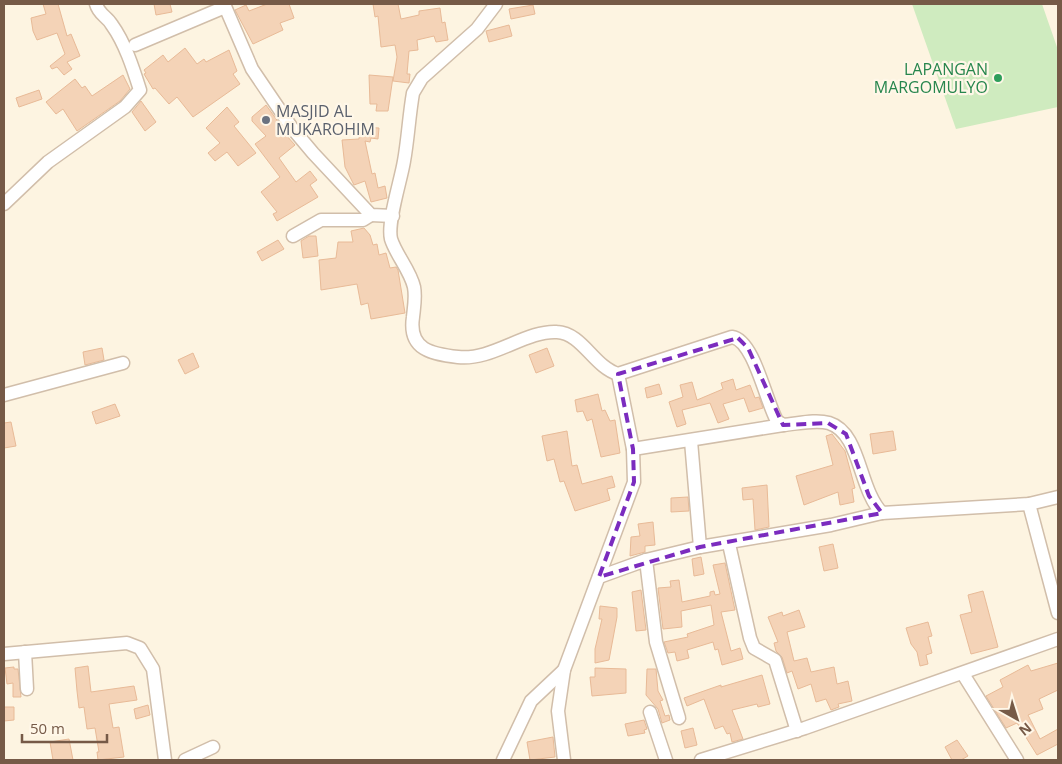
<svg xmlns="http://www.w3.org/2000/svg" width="1062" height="764" font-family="'Open Sans',sans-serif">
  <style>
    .green { fill: #cfebbf }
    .building { fill: #f4d3b7; stroke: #e8ba97 }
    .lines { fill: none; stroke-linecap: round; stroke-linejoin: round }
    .minor-casing { stroke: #d1beaa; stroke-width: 15 }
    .minor { stroke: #fff; stroke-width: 12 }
    .marked { fill: none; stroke: #7b2cbf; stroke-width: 4; stroke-dasharray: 10 6; stroke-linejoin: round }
    .leisure-dot { fill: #2e9e5b; stroke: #fff7e8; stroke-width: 2 }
    .worship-dot { fill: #6b7280; stroke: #fff7e8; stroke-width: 2 }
    .labels { text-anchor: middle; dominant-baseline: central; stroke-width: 4.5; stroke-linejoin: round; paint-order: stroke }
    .leisure-label { font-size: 16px; fill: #27864d; stroke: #fff7e8; text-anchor: end }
    .worship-label { font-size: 16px; fill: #5b616d; stroke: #fff7e8; text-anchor: start }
  </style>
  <rect width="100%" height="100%" fill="#fdf4e1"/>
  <polygon class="green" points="912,4 1042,4 1058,50 1058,107 956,129"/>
  <g class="building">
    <polygon points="43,4 58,4 67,36 71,34 80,56 67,62 72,69 64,75 57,67 52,69 50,66 65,54 57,33 37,40 33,31 31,18 46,14"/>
    <polygon points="154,4 170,4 172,12 156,15"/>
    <polygon points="267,4 289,4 294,18 280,23 283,30 253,44 235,10 246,5 249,11"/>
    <polygon points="373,4 398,4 401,19 419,15 419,11 440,8 442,23 445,22 448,40 436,42 434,36 417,40 418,50 409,51 407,74 410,74 409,83 393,81 397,57 395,45 381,47 378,16 375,17"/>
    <polygon points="533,5 535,14 511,19 509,9"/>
    <polygon points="509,25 512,36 489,42 486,31"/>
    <polygon points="185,48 197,64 204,59 206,62 229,50 237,71 233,74 240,84 193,117 177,97 169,104 155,88 153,89 144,74 146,73 144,70 163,55 168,62"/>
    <polygon points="123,75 130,89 120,101 77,131 63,109 56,114 46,102 75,79 82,88 85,86 92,96"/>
    <polygon points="369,75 393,77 388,111 376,111 377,104 370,104"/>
    <polygon points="39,90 42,99 19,107 16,98"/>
    <polygon points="141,101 156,122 145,131 132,112"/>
    <polygon points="266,105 279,123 277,125 295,145 279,158 296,182 310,171 317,180 310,185 318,197 277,221 273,214 277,212 261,192 280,177 255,144 266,136 252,121 252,117"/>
    <polygon points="227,107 239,122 234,126 256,153 238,166 227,152 215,161 208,153 220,143 206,128"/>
    <polygon points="360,127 379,128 378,139 371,138 370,142 365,141 372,174 375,173 378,188 385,186 387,198 371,202 365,181 354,185 345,167 342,140 359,139"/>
    <polygon points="364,228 370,235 373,245 377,244 379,255 386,253 390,268 396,267 398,270 405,313 371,319 368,303 361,305 357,284 321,290 319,260 336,258 338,242 353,242 351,231"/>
    <polygon points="309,236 316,236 318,256 303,258 301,241"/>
    <polygon points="278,240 284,249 262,261 257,252"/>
    <polygon points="102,348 104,360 85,365 83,352"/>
    <polygon points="547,348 554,366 536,373 529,355"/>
    <polygon points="193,353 199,367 185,374 178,360"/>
    <polygon points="733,379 736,390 750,385 755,398 759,397 763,408 749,412 744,398 723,404 729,419 718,423 710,403 682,410 686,424 677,427 669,402 683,397 680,385 692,382 697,400 723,389 721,383"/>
    <polygon points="659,384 662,394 647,398 645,388"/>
    <polygon points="598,394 602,411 605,410 610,421 615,420 620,453 601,457 592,419 587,421 583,411 577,412 575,400"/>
    <polygon points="115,404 120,416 96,424 92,412"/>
    <polygon points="11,422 16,446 4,448 4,423"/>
    <polygon points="567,431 572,466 577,465 582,484 612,476 615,487 607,489 610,500 575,511 564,481 560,482 554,459 547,461 542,436"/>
    <polygon points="893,431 896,450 873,454 870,434"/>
    <polygon points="832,434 845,451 855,488 852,489 854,502 840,505 838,492 804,505 796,476 833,465 826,436"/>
    <polygon points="767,485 769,527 755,530 753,499 743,500 742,488"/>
    <polygon points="688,497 689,511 671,512 671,498"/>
    <polygon points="653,522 655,545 645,546 645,552 630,556 631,537 640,536 638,524"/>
    <polygon points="833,544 838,568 824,571 819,547"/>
    <polygon points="701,557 704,574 694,576 692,559"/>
    <polygon points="725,563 735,610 721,612 731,651 740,648 743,659 722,665 718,649 715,650 713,642 687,650 689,658 677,661 675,652 668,653 664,642 688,637 687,634 714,625 711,605 681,611 682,627 663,629 658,588 671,587 670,581 679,580 682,602 710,596 710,592 714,591 715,595 720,594 713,565"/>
    <polygon points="641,590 646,630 636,631 632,592"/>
    <polygon points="983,591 998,647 971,654 960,615 972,612 968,595"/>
    <polygon points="600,606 617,608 617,617 609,660 595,663 595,649 602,619 599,619"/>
    <polygon points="799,610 805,627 787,632 794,661 807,658 811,672 834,667 837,684 848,681 852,701 838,704 839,707 831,710 826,699 816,702 811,684 798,689 792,671 787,673 782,657 776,651 774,643 778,642 768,617 782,612 783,616"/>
    <polygon points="928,622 932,636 928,637 932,653 926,655 928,664 920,666 917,652 911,644 906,628"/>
    <polygon points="1058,663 1058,690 1039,699 1043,709 1028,715 1040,739 1058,729 1058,744 1037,755 1017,723 1006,728 986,696 1003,687 1000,680 1028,665 1031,671"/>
    <polygon points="88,666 91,692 134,686 137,700 109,704 113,728 119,727 124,757 98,760 97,752 99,752 95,728 87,729 84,707 79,708 77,691 75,668"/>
    <polygon points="14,667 14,669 18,669 21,697 13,697 13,683 7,684 5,668"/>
    <polygon points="595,668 626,669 626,693 592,696 590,677 595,677"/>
    <polygon points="647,669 656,669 658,691 663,700 660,701 665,716 669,715 670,720 662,723 658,709 646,695"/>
    <polygon points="762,675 770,704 758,707 757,704 732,710 743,739 732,742 730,733 727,734 723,726 715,729 704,699 687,706 684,698 721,685 721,687"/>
    <polygon points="148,705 150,715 136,719 134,709"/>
    <polygon points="4,707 14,707 14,720 4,721"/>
    <polygon points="644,720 647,729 644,730 645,733 628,736 625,724"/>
    <polygon points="693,728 697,745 685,748 681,731"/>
    <polygon points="553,737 555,757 530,760 527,742"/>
    <polygon points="69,739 73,760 53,760 50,742"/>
    <polygon points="957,740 968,756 961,760 952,760 945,747"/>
  </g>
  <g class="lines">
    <g class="minor-casing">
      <g id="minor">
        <polyline points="224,4 252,69 292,128 313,153 371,215 393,216"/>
        <path d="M496,4L477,29L422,78L413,93C409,116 408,139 404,161C401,180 387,222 391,239C396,255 410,270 414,287C416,297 414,307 413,317C408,350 432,354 458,357C492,361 526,330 557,332C582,333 594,367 618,374L732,337C754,340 766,402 777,421L783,425C797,424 815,419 829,423C861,433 858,488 882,513L1029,504L1058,497"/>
        <polyline points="135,45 225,7"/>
        <path d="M4,204L48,162L125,107L140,90C133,68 125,43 112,25C107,16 99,15 96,4"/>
        <polyline points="293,236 321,220 363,220 371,215"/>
        <polyline points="4,395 123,363"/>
        <polyline points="691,441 700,547"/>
        <polyline points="633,449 783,425"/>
        <polyline points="1029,504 1058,613"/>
        <polyline points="729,544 750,638 754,648 775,660 797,731"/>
        <polyline points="646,560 656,642 679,718"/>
        <polyline points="599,577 646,560 700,547 831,525 882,513"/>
        <polyline points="25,652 27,689"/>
        <polyline points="4,654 127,643 140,648 153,669 165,760"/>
        <polyline points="963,674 1017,760"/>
        <polyline points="650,712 666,760"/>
        <polyline points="185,760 213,747"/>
        <polyline points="503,760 531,701 564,670"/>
        <polyline points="564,760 558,711 564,670 634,482 633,449 618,374"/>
        <polyline points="701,760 805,728 1058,639"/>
      </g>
    </g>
    <use href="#minor" class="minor"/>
  </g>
  <path class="marked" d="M738,338L748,348L783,425L828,423L846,434L869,496L882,513L700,547L599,577L634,482L633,449L618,374Z"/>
  <circle class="leisure-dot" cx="998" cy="78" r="5"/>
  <circle class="worship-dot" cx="266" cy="120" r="5"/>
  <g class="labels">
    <g class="leisure-label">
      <text x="988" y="69">LAPANGAN<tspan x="988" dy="18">MARGOMULYO</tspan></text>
    </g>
    <g class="worship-label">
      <text x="276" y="111">MASJID AL<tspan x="276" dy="18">MUKAROHIM</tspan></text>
    </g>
  </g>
  <rect width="1062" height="764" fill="none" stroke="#765a47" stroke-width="10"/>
  <g transform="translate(1017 719) rotate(141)" stroke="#fff7e8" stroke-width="4" paint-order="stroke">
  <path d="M0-4L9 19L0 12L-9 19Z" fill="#765a47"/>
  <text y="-8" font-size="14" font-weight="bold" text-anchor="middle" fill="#765a47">N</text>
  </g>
  <path d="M22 734v8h85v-8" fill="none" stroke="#765a47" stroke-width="2.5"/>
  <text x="30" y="734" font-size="15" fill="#765a47" stroke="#fff7e8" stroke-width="4" paint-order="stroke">50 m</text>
</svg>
